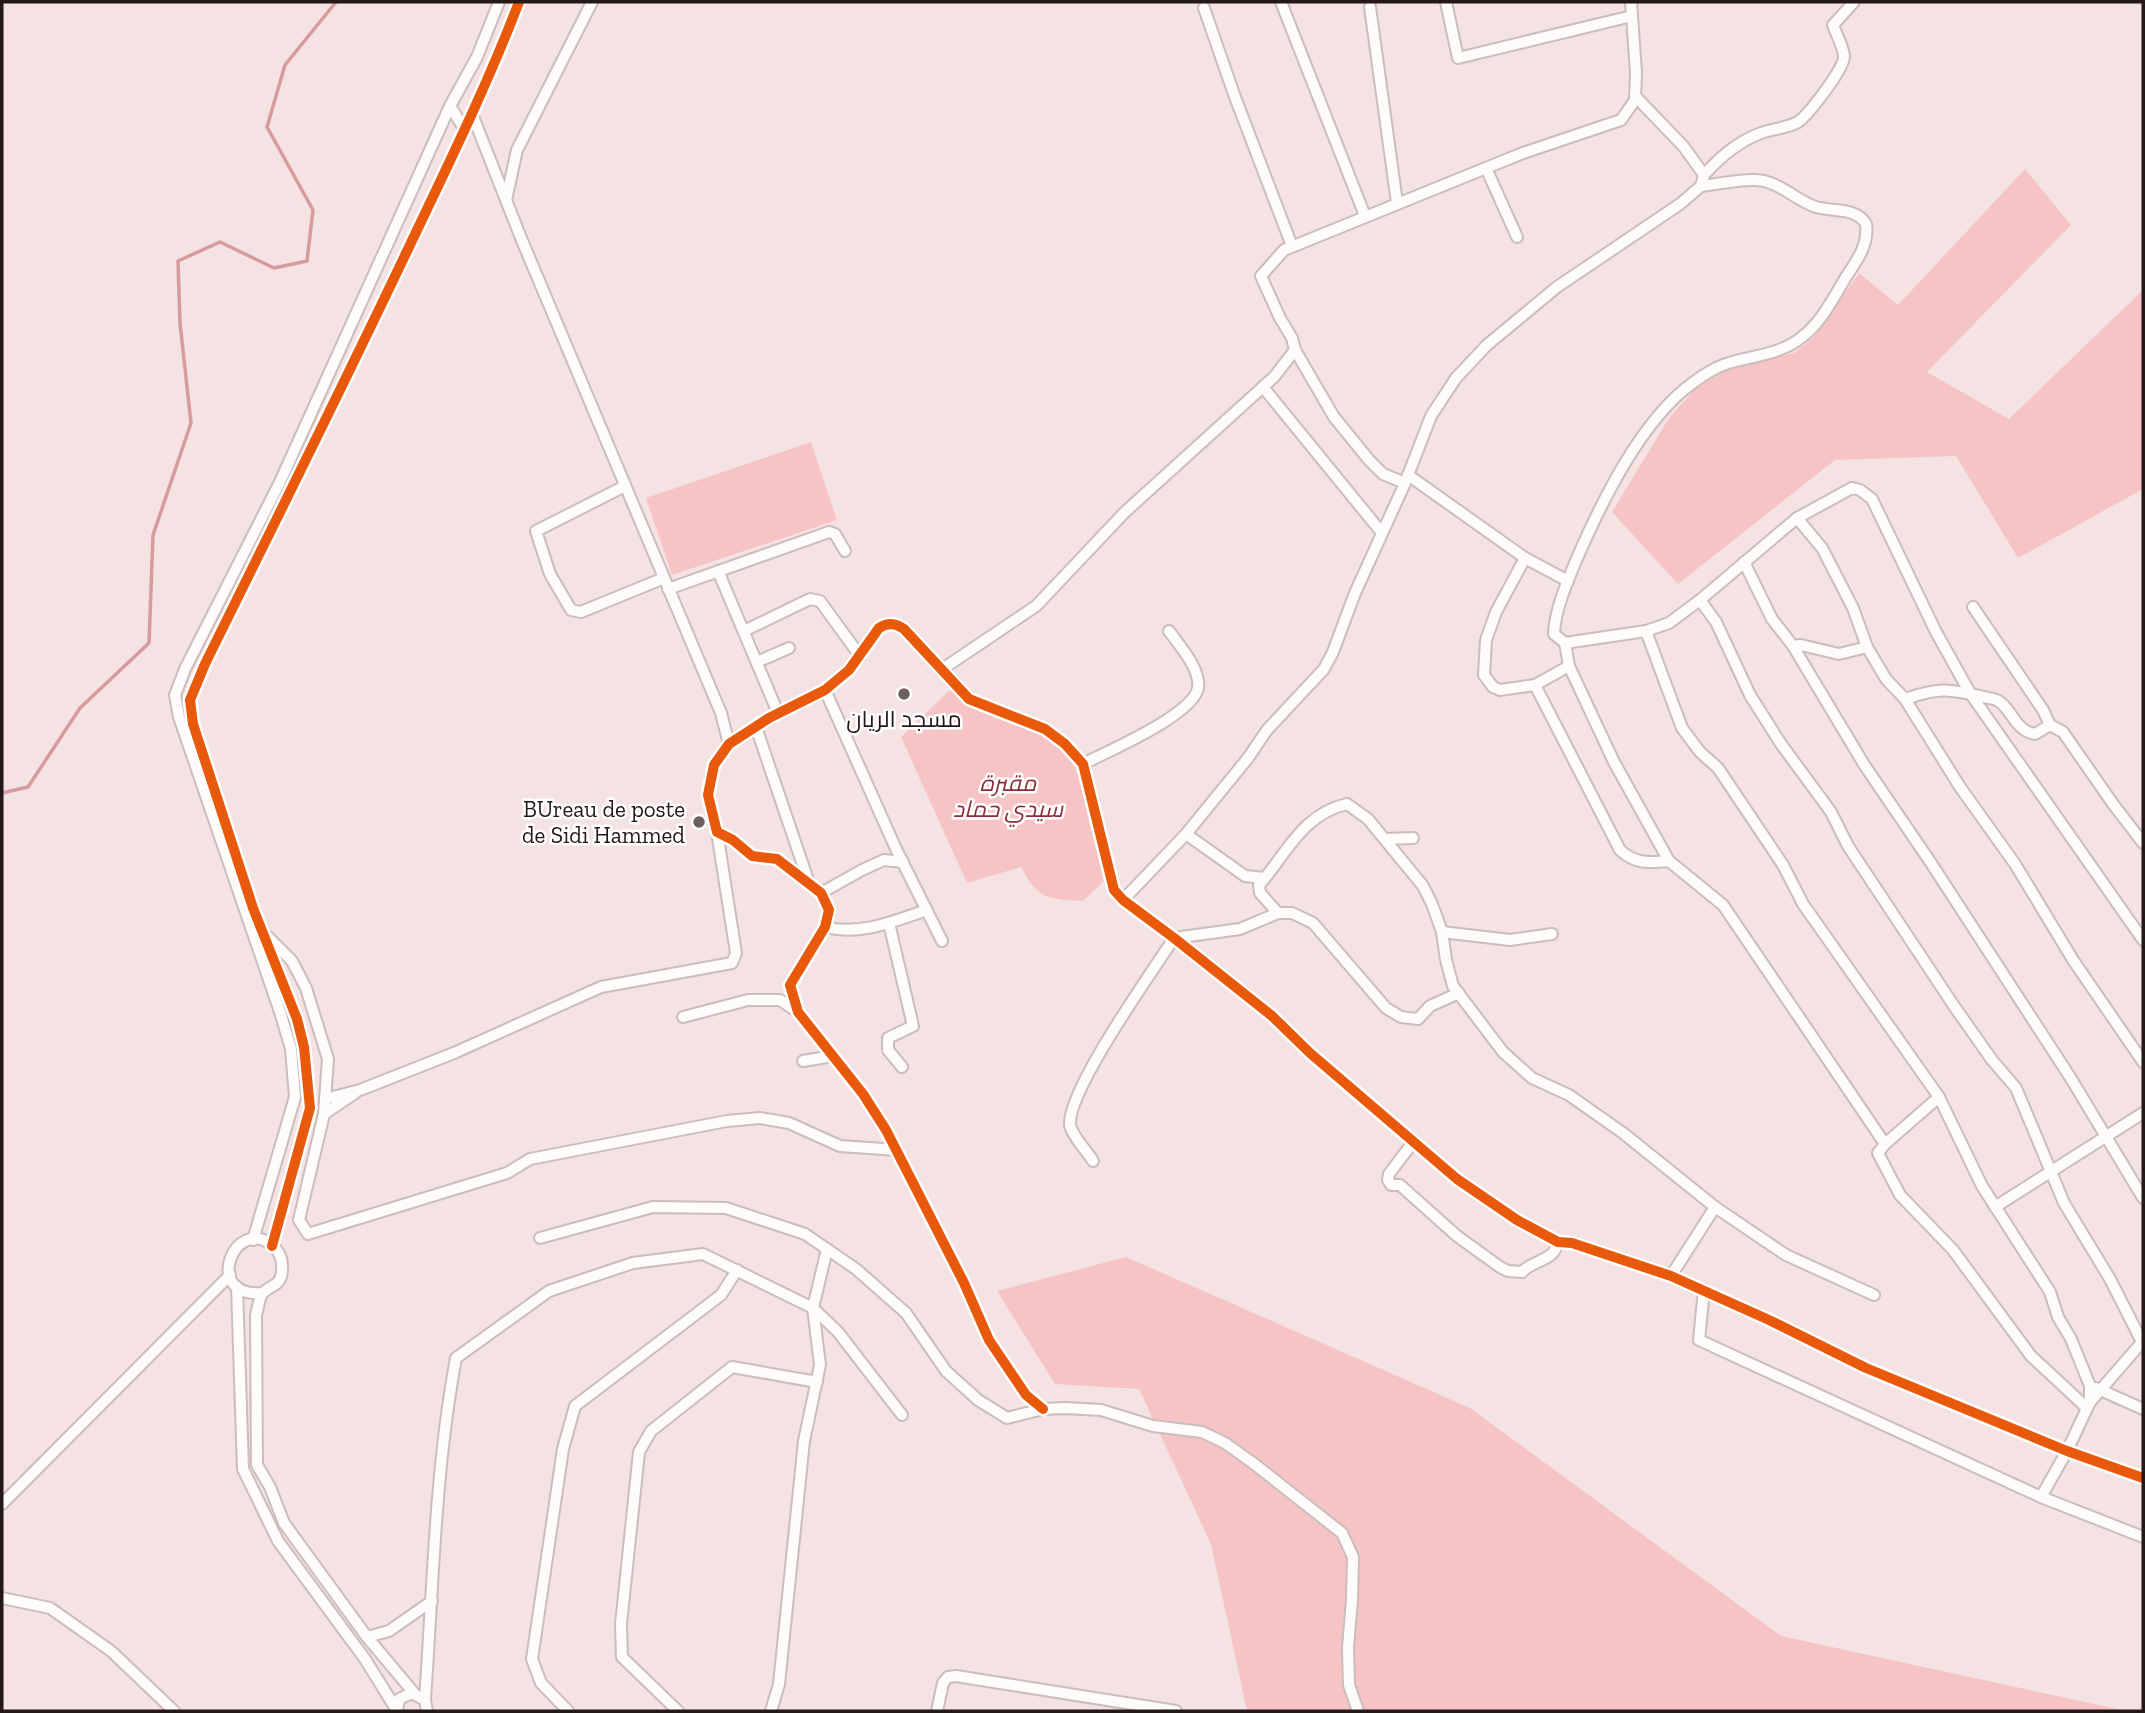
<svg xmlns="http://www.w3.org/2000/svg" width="2145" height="1713" font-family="'Zilla Slab',Cairo,serif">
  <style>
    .green { fill: #f7c4c5 }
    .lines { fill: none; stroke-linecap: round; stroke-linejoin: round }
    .stream { stroke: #d89b9d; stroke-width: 3.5 }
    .minor-casing { stroke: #ccbdbd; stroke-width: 14 }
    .minor { stroke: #fefbfb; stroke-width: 10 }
    .cycleway-casing { stroke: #fff; stroke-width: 15 }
    .cycleway { stroke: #e8590c; stroke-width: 10 }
    .poi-dot { fill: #6d5f5f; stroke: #fff; stroke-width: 2.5 }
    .labels { text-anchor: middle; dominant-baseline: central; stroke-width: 5; stroke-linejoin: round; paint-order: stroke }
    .poi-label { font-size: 23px; fill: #241818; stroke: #fff }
    .park-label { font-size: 23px; font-style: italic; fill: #8c2e39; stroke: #fff }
  </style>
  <rect width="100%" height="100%" fill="#f5e2e2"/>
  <g class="green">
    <polygon points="2025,169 2071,225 1927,372 2009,419 2143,290 2143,489 2018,558 1956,456 1835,460 1678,584 1612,512 1669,418 1697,387 1729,369 1794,353 1813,338 1859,273 1898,305"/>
    <polygon points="811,442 837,520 672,575 646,498"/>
    <path d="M950,690L975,709L1038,730L1067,751L1078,775L1104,881L1083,901C1049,899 1038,900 1021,867L967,883L901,737Z"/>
    <polygon points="1126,1257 1470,1408 1781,1636 2126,1711 1247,1711 1211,1544 1139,1389 1055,1384 997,1291"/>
  </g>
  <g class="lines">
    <polyline class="stream" points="2,793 28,787 80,708 149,643 153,535 191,423 180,323 178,261 220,242 274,268 307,261 313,210 267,127 285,65 336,2"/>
    <g class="minor-casing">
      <g id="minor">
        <polyline points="1281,2 1365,216"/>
        <polyline points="1446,2 1458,58 1632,16"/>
        <polyline points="1370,7 1397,203"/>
        <polyline points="1204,8 1235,97 1292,246"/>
        <polyline points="450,106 465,130"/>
        <polyline points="472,114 521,238 721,713 729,744"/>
        <polyline points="1486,168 1517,237"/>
        <path d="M1704,175C1720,157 1737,142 1761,133C1772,129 1787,128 1798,122C1808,115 1845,68 1844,56C1843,46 1836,34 1833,25L1854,2"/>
        <path d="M1701,186C1719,184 1739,179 1756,180C1779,181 1795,200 1816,207C1833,212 1856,207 1866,224C1869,245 1857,260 1846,277C1834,297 1821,323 1802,337C1783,353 1755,356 1732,362C1720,365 1704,374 1694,382C1641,419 1600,505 1575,563C1566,585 1555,610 1554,634L1565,643L1569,666L1614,762L1669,861L1723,905L1885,1144"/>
        <polyline points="506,200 517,150 592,2"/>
        <polyline points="1295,350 1334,417 1369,460 1383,474 1405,483"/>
        <polyline points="1263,387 1382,533"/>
        <polyline points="1408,475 1525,558 1568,581"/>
        <polyline points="625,486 536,531 550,574 571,610 581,612 664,578"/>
        <polyline points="1797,518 1822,548 1853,608 1867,647 1886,679 1905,699 1960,787 2015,864 2073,960 2143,1062"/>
        <polyline points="1525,558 1496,612 1486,640 1484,675 1493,687 1500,690 1535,685 1569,666"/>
        <polyline points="1744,562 1772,619 1793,646 1865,766 1931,863 2070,1077 2143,1198"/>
        <polyline points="718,571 778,713"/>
        <polyline points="668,589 829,532 835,534 845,551"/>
        <polyline points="1700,600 1716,622 1750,695 1781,744 1831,812 1848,846 1954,1006 1992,1060 2016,1088 2064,1203 2110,1279 2142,1342"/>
        <polyline points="1973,607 2043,710 2050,725"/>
        <polyline points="744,631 810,599 820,601 860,656"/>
        <polyline points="1646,631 1682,728 1700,752 1718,768 1783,865 1803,904 1939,1097 1982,1186 2050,1292 2058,1317 2071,1339 2090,1386 2090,1402 2067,1451 2041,1497"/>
        <polyline points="1565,643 1646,631 1669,623 1700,600 1797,518 1852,488 1860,490 1872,499 1936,632 1970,693 2143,940"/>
        <polyline points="1793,646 1801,645 1839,654 1867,647"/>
        <polyline points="757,662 789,648"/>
        <polyline points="941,670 1036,606 1125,512 1274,377 1295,350 1292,338 1280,318 1261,276 1284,250 1523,153 1621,120 1635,100 1636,72 1631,2"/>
        <path d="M1535,685L1620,850C1635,864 1649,863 1669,861"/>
        <polyline points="825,690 897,851 942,941"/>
        <path d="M1905,699C1939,687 1950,689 1984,697C1990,699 1995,698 2000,702C2014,713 2015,730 2035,734L2050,725L2063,732L2113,804L2143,843"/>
        <polyline points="756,727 808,880"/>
        <path d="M1083,764C1108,751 1193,715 1198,688C1201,669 1179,645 1169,631"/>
        <path d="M1186,834L1245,876L1265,878C1289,848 1306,813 1347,804L1368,819L1423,886L1432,904L1442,932L1446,960L1453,986L1503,1052L1532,1078L1569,1095L1623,1133L1715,1207L1786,1255L1874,1295"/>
        <polyline points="1386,839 1413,838"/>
        <polyline points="1265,878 1259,885 1260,893 1278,913"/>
        <polyline points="821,893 862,870 884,860 903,862"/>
        <polyline points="1123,900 1186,834 1248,758 1267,730 1324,669 1333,652 1355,593 1405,483 1431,416 1456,378 1487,345 1557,287 1680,204 1701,186 1704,175 1684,147 1635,96"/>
        <polyline points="889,923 913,1026 888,1038 888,1050 902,1067"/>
        <path d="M825,927C861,936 894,921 927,910"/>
        <polyline points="1442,932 1510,940 1552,934"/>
        <polyline points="268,937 292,961 306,988 328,1059 324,1114 299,1220 308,1234 507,1173 530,1159 727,1121 760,1118 789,1123 840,1146 897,1150"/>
        <polyline points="683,1017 748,1000 780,1000 798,1012"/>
        <polyline points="803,1061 833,1056"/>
        <polyline points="1939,1097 1885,1144 1878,1153 1900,1195 1953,1250 2031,1356 2087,1408"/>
        <polyline points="325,1099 360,1090 454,1053 601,987 732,963 736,953 717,832"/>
        <polyline points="324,1114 355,1093"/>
        <path d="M1414,1141L1389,1174L1388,1180L1391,1185H1400L1457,1236L1500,1267L1508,1271L1522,1272C1534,1259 1554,1262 1558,1242"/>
        <path d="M1093,1161C1087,1151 1072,1136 1070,1125C1067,1091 1152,972 1174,938L1240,929L1278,913H1292L1313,923L1386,1008L1401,1017L1418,1019L1430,1006L1459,993"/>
        <polyline points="1995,1207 2143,1113"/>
        <polyline points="540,1238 653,1207 726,1208 805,1234 856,1269 906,1313 946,1371 978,1400 1007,1418 1043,1409 1065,1408 1101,1410 1153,1426 1202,1432 1225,1443 1253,1463 1342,1533 1353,1557 1352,1599 1348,1648 1349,1685 1358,1711"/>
        <polyline points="253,1240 295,1097 291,1049 281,1015 179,717 175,695 185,669 280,482 450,106 477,57 499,2"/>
        <path d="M272,1246L310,1108L304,1047L297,1019L253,908L193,724L190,700L205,664C273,526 342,388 408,249C447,167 487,86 519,2"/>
        <polyline points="1671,1276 1715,1207"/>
        <polyline points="237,1287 243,1469 278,1541 365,1659 396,1709"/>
        <polyline points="1704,1290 1699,1340 2041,1497 2143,1537"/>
        <path d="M262,1293C202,1298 234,1215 272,1245C279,1251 283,1260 282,1270C281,1288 270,1284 262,1294C259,1298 258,1309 256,1315L257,1465L270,1487L284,1523L367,1637L414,1693"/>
        <polyline points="2096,1388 2143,1409"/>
        <polyline points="2090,1402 2143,1341"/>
        <path d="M1043,1409L1026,1395L989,1340L964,1283L886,1130L863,1094L798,1012L790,985L825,927L829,910L821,893L777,859L752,856L733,840L717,832L708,795L714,765L729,744L769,718L825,690L849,670L879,628C888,622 896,623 904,629L969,699L1045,729L1065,744L1083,764L1114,890L1123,900L1174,938L1272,1016L1310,1053L1457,1179L1517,1220L1558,1242L1572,1243L1671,1276L1769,1320L1866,1368L2067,1451L2143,1478"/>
        <polyline points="2,1504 230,1275"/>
        <polyline points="2,1598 50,1608 111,1651 174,1711"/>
        <polyline points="367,1637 389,1631 432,1601"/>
        <path d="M425,1700C433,1586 435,1470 456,1358L549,1291L633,1263L703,1254L813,1308L838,1332L902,1415"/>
        <polyline points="397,1711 399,1699 412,1693 425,1700 427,1711"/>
        <polyline points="568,1711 541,1683 532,1659 563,1449 575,1406 721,1295 737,1270"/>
        <polyline points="678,1711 622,1657 621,1624 639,1452 651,1431 732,1367 817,1382"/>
        <polyline points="771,1711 779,1684 804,1441 820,1365 813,1308 827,1249"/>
        <polyline points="937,1711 943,1683 948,1677 956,1676 1176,1711"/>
      </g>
    </g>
    <use href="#minor" class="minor"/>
    <g class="cycleway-casing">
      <g id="cycleway">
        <path d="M272,1246L310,1108L304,1047L297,1019L253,908L193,724L190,700L205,664C273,526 342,388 408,249C447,167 487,86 519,2"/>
        <path d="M1043,1409L1026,1395L989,1340L964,1283L886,1130L863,1094L798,1012L790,985L825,927L829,910L821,893L777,859L752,856L733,840L717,832L708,795L714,765L729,744L769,718L825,690L849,670L879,628C888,622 896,623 904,629L969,699L1045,729L1065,744L1083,764L1114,890L1123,900L1174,938L1272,1016L1310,1053L1457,1179L1517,1220L1558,1242L1572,1243L1671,1276L1769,1320L1866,1368L2067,1451L2143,1478"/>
      </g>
    </g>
    <use href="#cycleway" class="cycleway"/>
  </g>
  <g class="poi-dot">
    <circle cx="904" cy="694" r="7"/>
    <circle cx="699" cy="822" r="7"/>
  </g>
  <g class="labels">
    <g class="poi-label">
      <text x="904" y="719">مسجد الريان</text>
      <text x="685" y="809" text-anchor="end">BUreau de poste<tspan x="685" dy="26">de Sidi Hammed</tspan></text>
    </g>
    <g class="park-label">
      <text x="1008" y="783">مقبرة<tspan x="1008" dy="26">سيدي حماد</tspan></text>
    </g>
  </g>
  <rect width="2145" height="1713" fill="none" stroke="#241818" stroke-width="7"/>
</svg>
